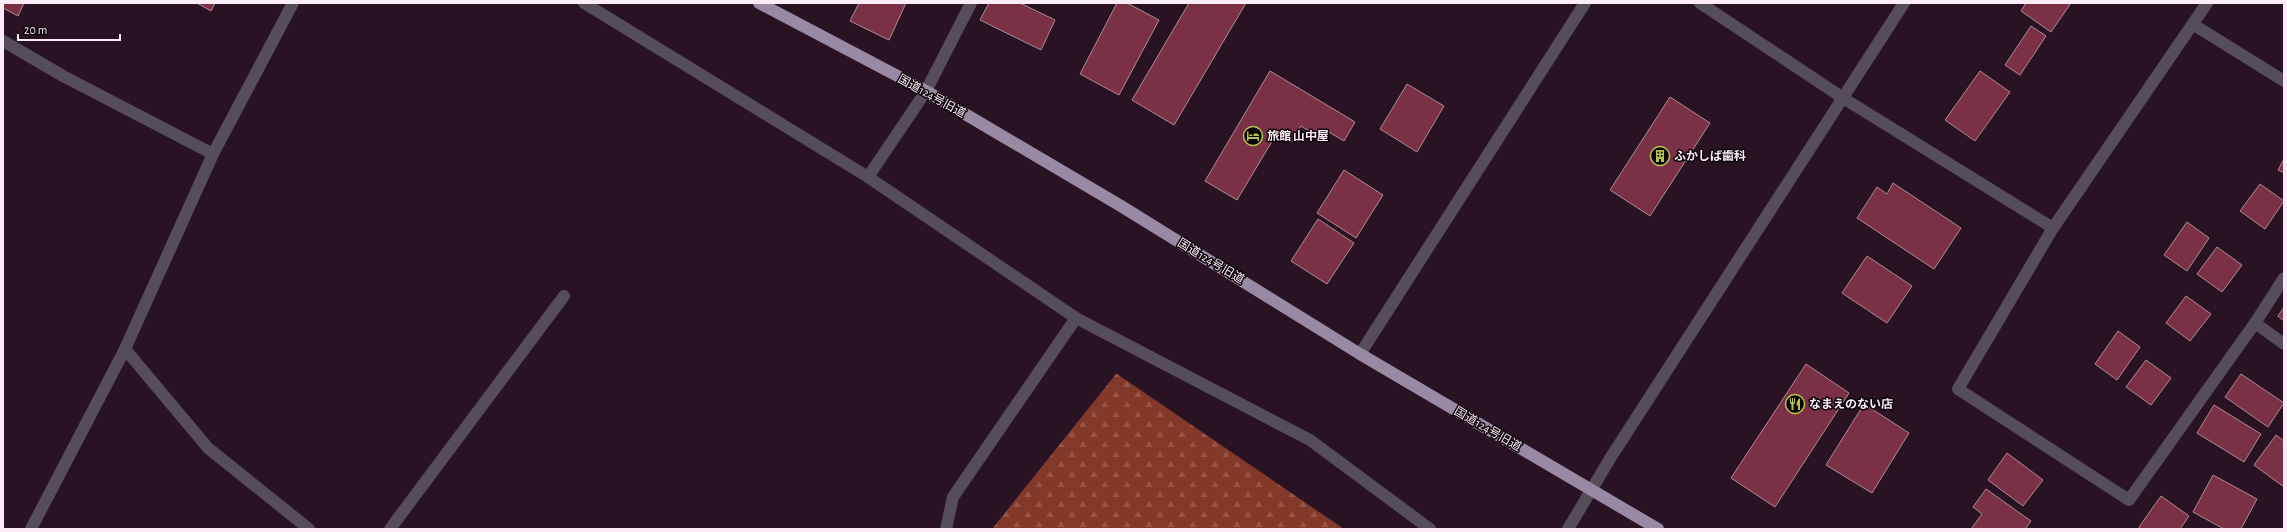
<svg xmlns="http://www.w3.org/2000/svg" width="2287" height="532" font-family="'Alegreya Sans','Noto Sans JP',sans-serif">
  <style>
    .forest { fill: url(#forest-firs) }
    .building { fill: #7b3145; stroke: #ae8b91 }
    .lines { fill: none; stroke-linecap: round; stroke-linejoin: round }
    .minor { stroke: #554e59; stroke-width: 12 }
    .tertiary { stroke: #554e59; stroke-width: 12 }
    .trunk { stroke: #998aa4; stroke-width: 12 }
    .labels { text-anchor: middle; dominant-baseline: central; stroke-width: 3; stroke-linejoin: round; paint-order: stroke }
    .street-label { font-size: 12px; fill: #fcecf7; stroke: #0c0409 }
    .poi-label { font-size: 12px; font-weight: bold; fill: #fcecf7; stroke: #0c0409; text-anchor: start }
  </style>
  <defs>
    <pattern id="forest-firs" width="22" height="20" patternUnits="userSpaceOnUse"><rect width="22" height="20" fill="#82392a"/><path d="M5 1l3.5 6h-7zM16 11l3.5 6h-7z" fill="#95564a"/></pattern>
  </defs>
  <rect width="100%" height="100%" fill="#291323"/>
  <polygon class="forest" points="1116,374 1117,374 1344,529 992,529"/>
  <g class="building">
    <polygon points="3,3 24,3 18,16 3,8"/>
    <polygon points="197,3 215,3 211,11"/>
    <polygon points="859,3 906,3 889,40 850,21"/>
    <polygon points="989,3 1020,3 1055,20 1041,50 980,20"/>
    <polygon points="1117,3 1127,3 1159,20 1119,95 1080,74"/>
    <polygon points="1189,3 1246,3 1174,125 1132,100"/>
    <polygon points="2026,3 2071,3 2051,32 2021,11"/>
    <polygon points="2031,26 2046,36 2020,75 2005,65"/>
    <polygon points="1270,71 1355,122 1344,141 1327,131 1322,139 1301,126 1292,142 1277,133 1237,200 1205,181"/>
    <polygon points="1980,71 2010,92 1975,141 1945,120"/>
    <polygon points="1407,84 1444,106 1417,152 1380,129"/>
    <polygon points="1670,97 1710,123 1650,216 1610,190"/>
    <polygon points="2284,159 2284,173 2278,170"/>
    <polygon points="1344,170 1383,195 1356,238 1317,213"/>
    <polygon points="1893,183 1961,228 1934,269 1857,218 1877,187 1887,194"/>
    <polygon points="2260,184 2284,201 2265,229 2240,211"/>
    <polygon points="1318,219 1354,243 1327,284 1291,261"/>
    <polygon points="2187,222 2209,238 2187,271 2164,255"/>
    <polygon points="2217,247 2242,265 2222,292 2197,274"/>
    <polygon points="1867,256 1912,286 1887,323 1842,293"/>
    <polygon points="2186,296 2211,314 2190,341 2166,323"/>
    <polygon points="2284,307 2284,321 2278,316"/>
    <polygon points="2118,331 2140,347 2117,380 2095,364"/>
    <polygon points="2146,360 2171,378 2151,405 2126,387"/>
    <polygon points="1806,364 1849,393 1775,507 1731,478"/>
    <polygon points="2241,374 2284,403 2268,427 2225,397"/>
    <polygon points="1864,404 1909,433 1872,493 1826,465"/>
    <polygon points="2214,405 2261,434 2244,462 2197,433"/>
    <polygon points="2276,435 2284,441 2284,487 2254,465"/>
    <polygon points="2007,453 2043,480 2023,506 1988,480"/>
    <polygon points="2213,475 2257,499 2241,529 2224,529 2193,512"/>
    <polygon points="1986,489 2031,521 2025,529 1971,529 1982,514 1973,507"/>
    <polygon points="2161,496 2189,516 2180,529 2141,529 2139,527"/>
  </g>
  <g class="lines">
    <g class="minor">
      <polyline points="584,3 868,177 1076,318 1310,440 1430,529"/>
      <polyline points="2207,3 2053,228 1958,389 2129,500 2255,323"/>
      <polyline points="2194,25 2284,81"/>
      <polyline points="3,41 63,76 213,154"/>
      <polyline points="1843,98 2053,228"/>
      <polyline points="868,177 926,91 971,3"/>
      <polyline points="2284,278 2255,323 2284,344"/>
      <polyline points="125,349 208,448 309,529"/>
      <polyline points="1360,354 1585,3"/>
      <polyline points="31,529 125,349 213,154 293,3"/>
      <polyline points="390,529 564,296"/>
      <polyline points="946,529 953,497 1076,318"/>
    </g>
    <g class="tertiary">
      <polyline points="1700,3 1843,98"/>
      <polyline points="1568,529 1611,457 1904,3"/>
    </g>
    <polyline class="trunk" points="759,3 926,91 1121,206 1360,354 1658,529"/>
  </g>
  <defs>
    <g id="hotel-ring" transform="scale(1)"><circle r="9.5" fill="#0c0409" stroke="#b3c24b" stroke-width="1.5"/><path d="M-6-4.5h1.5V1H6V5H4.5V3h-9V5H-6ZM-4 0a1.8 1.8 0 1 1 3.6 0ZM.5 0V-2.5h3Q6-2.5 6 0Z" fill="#b3c24b"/></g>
    <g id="building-ring" transform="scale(1)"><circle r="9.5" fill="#0c0409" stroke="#b3c24b" stroke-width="1.5"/><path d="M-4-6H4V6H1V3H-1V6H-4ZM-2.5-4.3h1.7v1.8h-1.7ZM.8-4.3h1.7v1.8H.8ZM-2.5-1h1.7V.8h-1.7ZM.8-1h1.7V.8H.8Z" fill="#b3c24b"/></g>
    <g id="restaurant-ring" transform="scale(1)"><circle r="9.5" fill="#0c0409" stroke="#b3c24b" stroke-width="1.5"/><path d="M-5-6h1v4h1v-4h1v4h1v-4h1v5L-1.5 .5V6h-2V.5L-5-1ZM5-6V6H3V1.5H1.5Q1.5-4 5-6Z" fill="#b3c24b"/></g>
  </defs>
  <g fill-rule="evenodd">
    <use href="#hotel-ring" x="1253" y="136"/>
    <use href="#building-ring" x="1660" y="156"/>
    <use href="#restaurant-ring" x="1795" y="404"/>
  </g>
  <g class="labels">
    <g class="street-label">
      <text transform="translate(932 96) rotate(29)">国道124号旧道</text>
      <text transform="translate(1211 261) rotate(31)">国道124号旧道</text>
      <text transform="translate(1488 429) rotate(30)">国道124号旧道</text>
    </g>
    <g class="poi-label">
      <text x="1267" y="136">旅館 山中屋</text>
      <text x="1674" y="156">ふかしば歯科</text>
      <text x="1809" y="404">なまえのない店</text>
    </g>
  </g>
  <rect width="2287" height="532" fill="none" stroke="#fcecf7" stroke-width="8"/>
  <path d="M18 34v6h102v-6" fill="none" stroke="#fcecf7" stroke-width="2"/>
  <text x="24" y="34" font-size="12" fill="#fcecf7" stroke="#0c0409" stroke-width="3" paint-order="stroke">20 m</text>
</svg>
